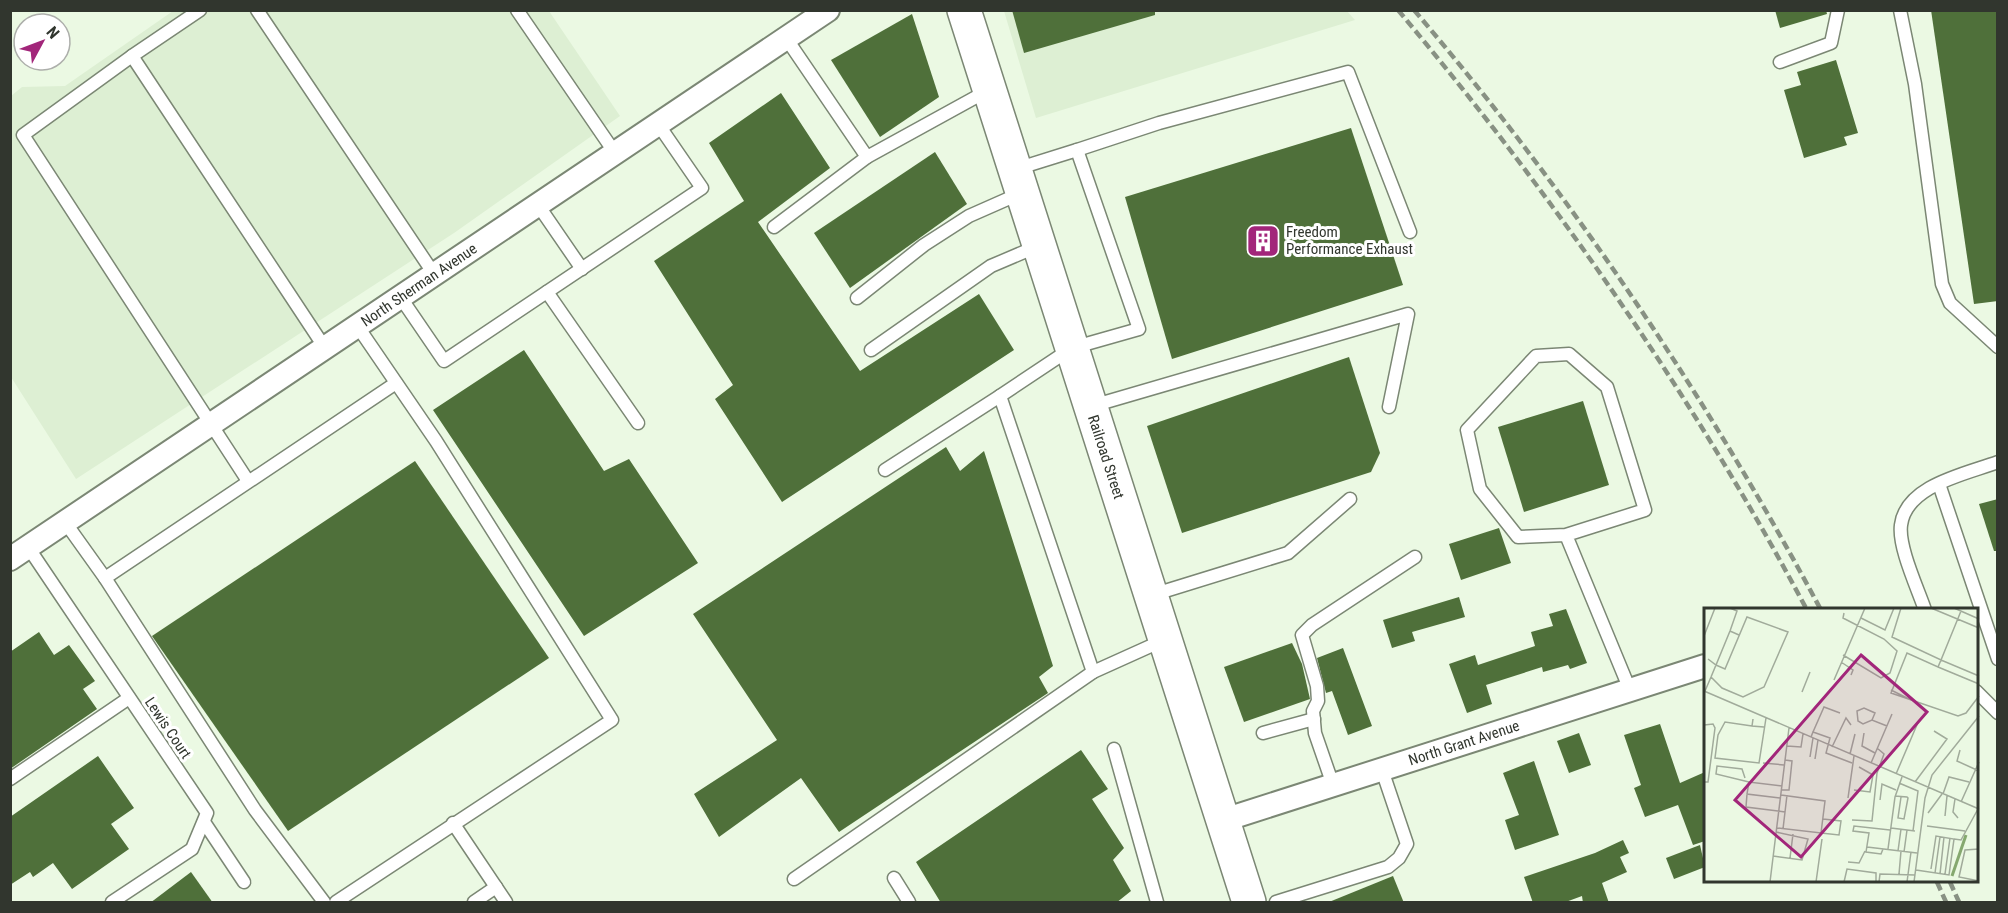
<svg xmlns="http://www.w3.org/2000/svg" width="2008" height="913" font-family="'Roboto Condensed',sans-serif">
  <style>
    .built { fill: #ddefd3 }
    .building { fill: #4f703a }
    .lines { fill: none; stroke-linecap: round; stroke-linejoin: round }
    .lane-casing { stroke: #7b8774; stroke-width: 15 }
    .street-casing { stroke: #7b8774; stroke-width: 26 }
    .secondary-casing { stroke: #7b8774; stroke-width: 36 }
    .lane { stroke: #fff; stroke-width: 12 }
    .street { stroke: #fff; stroke-width: 22 }
    .secondary { stroke: #fff; stroke-width: 33 }
    .rail { stroke: #889183; stroke-width: 4.5; stroke-dasharray: 9 4.5; stroke-linecap: butt }
    .labels { text-anchor: middle; dominant-baseline: central; stroke-width: 6; stroke-linejoin: round; paint-order: stroke }
    .poi-label { font-size: 15px; fill: #31362e; stroke: #fff; text-anchor: start }
    .street-label { font-size: 15px; fill: #31362e; stroke: #fff }
    .inset-river { fill: none; stroke: #85a86f; stroke-width: 3 }
    .inset-road { fill: none; stroke: #a1ab9b; stroke-width: 1.5 }
    .view { fill: #a2267a; fill-opacity: 0.15; stroke: #a2267a; stroke-width: 3 }
    .inset-edge { fill: none; stroke: #31362e; stroke-width: 3 }
  </style>
  <rect width="100%" height="100%" fill="#ebf9e3"/>
  <g class="built">
    <polygon points="1346,10 1355,20 1036,118 1004,11"/>
    <polygon points="173,11 549,11 620,116 454,233 76,479 11,377 11,96 22,87 65,86"/>
  </g>
  <g class="building">
    <polygon points="1012,10 1155,10 1155,15 1024,53"/>
    <polygon points="1775,10 1826,10 1827,14 1780,28"/>
    <polygon points="1931,10 1998,10 1998,301 1974,304"/>
    <polygon points="912,14 939,97 880,137 831,60"/>
    <polygon points="1836,60 1858,133 1844,137 1847,145 1804,158 1784,90 1801,85 1797,72"/>
    <polygon points="781,93 830,168 758,222 860,371 979,294 1014,350 782,502 715,399 733,385 654,261 744,201 709,143"/>
    <polygon points="1351,128 1403,285 1172,359 1125,197"/>
    <polygon points="935,152 967,204 850,288 814,233"/>
    <polygon points="524,350 604,471 629,459 698,563 584,636 433,410"/>
    <polygon points="1349,357 1380,453 1371,472 1182,533 1147,426"/>
    <polygon points="1583,401 1609,485 1524,512 1498,427"/>
    <polygon points="946,447 960,471 984,451 1053,666 1039,677 1048,693 839,832 801,778 719,837 694,794 777,740 693,614"/>
    <polygon points="415,461 549,658 288,831 152,636"/>
    <polygon points="1998,499 1998,551 1994,551 1979,504"/>
    <polygon points="1499,528 1511,563 1461,580 1449,544"/>
    <polygon points="1459,597 1465,617 1412,632 1415,641 1392,648 1383,620"/>
    <polygon points="1566,609 1587,663 1570,669 1568,665 1543,672 1542,667 1486,685 1492,704 1467,713 1449,664 1475,655 1478,665 1535,646 1531,632 1553,626 1549,614"/>
    <polygon points="39,632 54,655 69,645 95,681 83,689 97,709 10,769 10,652"/>
    <polygon points="1292,643 1302,664 1310,699 1244,722 1224,667"/>
    <polygon points="1343,648 1372,726 1348,735 1332,691 1326,693 1317,658"/>
    <polygon points="1660,724 1680,783 1705,772 1705,841 1693,845 1678,805 1645,817 1634,788 1641,785 1624,735"/>
    <polygon points="1579,733 1591,765 1569,773 1557,741"/>
    <polygon points="1081,750 1108,789 1092,799 1124,848 1113,860 1131,891 1116,903 941,903 916,862"/>
    <polygon points="98,756 134,808 111,824 129,849 72,889 53,863 33,877 30,872 10,885 10,817"/>
    <polygon points="1534,761 1559,835 1515,850 1505,820 1519,815 1503,773"/>
    <polygon points="1623,840 1629,853 1620,857 1627,872 1602,883 1609,903 1583,903 1582,896 1563,903 1533,903 1524,877 1595,853"/>
    <polygon points="1700,845 1705,867 1674,879 1666,858"/>
    <polygon points="191,872 213,903 150,903"/>
    <polygon points="1393,876 1404,903 1329,903 1329,902"/>
  </g>
  <g class="lines">
    <g class="lane-casing">
      <g id="lane">
        <polyline points="200,10 132,56 325,348"/>
        <polyline points="257,10 434,274"/>
        <polyline points="517,10 615,153"/>
        <polyline points="1900,10 1915,84 1942,284 1950,303 1998,347"/>
        <polyline points="786,38 867,157 987,91"/>
        <polyline points="132,56 23,135 248,481"/>
        <polyline points="1780,62 1831,43 1838,10"/>
        <polyline points="1077,150 1159,123 1348,72 1410,232"/>
        <polyline points="1016,169 1077,150 1139,329 1072,348 1000,396 1093,672"/>
        <polyline points="538,205 582,269"/>
        <polyline points="774,227 867,157"/>
        <polyline points="547,292 638,423"/>
        <polyline points="401,298 444,361 702,188 658,124"/>
        <polyline points="857,298 924,245 969,216 1021,193"/>
        <polyline points="871,350 991,266 1038,246"/>
        <polyline points="1092,406 1408,314 1389,407"/>
        <polyline points="885,470 1000,396"/>
        <polyline points="1939,484 1998,659"/>
        <polyline points="65,522 105,578 255,810 324,902"/>
        <polyline points="1566,535 1645,510 1607,387 1569,354 1536,356 1467,430 1480,489 1518,537 1566,535 1630,690"/>
        <polyline points="28,547 207,813 192,849 112,902"/>
        <polyline points="105,578 396,383"/>
        <polyline points="1152,595 1288,553 1350,499"/>
        <path d="M1925,610C1918,589 1898,547 1901,525C1906,485 1966,474 1998,462"/>
        <polyline points="1976,691 1998,713"/>
        <polyline points="1263,733 1314,719"/>
        <polyline points="1114,749 1157,902"/>
        <polyline points="10,779 129,698"/>
        <polyline points="1333,785 1315,733 1313,711 1318,701 1317,686 1302,635 1312,625 1415,557"/>
        <polyline points="204,822 244,882"/>
        <polyline points="453,823 506,902"/>
        <polyline points="894,878 909,902"/>
        <polyline points="794,879 1093,672 1164,640"/>
        <polyline points="336,902 612,720 436,441 358,327"/>
        <polyline points="474,902 496,887"/>
        <polyline points="1276,902 1388,867 1399,858 1407,844 1382,770"/>
      </g>
    </g>
    <g class="street-casing">
      <g id="street">
        <polyline points="10,559 828,10"/>
        <polyline points="1224,820 1705,666"/>
      </g>
    </g>
    <g class="secondary-casing">
      <polyline id="secondary" points="964,10 1249,902"/>
    </g>
    <use href="#lane" class="lane"/>
    <use href="#street" class="street"/>
    <use href="#secondary" class="secondary"/>
    <g class="rail">
      <path d="M1398,10C1554,196 1693,396 1807,610"/>
      <path d="M1414,10C1571,194 1707,397 1821,610"/>
      <polyline points="1937,882 1946,902"/>
      <polyline points="1950,882 1959,902"/>
    </g>
  </g>
  <defs>
    <g id="building-square" transform="scale(1.725)"><rect x="-9" y="-9" width="18" height="18" rx="4" fill="#a2267a" stroke="#fff"/><path d="M-4-6H4V6H1V3H-1V6H-4ZM-2.5-4.3h1.7v1.8h-1.7ZM.8-4.3h1.7v1.8H.8ZM-2.5-1h1.7V.8h-1.7ZM.8-1h1.7V.8H.8Z" fill="#fff"/></g>
  </defs>
  <g fill-rule="evenodd">
    <use href="#building-square" x="1263" y="241"/>
  </g>
  <g class="labels">
    <g class="poi-label">
      <text x="1286" y="232">Freedom<tspan x="1286" dy="17">Performance Exhaust</tspan></text>
    </g>
    <g class="street-label">
      <text transform="translate(419 285) rotate(-34)">North Sherman Avenue</text>
      <text transform="translate(1106 457) rotate(72)">Railroad Street</text>
      <text transform="translate(168 728) rotate(56)">Lewis Court</text>
      <text transform="translate(1464 743) rotate(-18)">North Grant Avenue</text>
    </g>
  </g>
  <g transform="translate(1704 608)">
    <rect width="274" height="274" fill="#ebf9e3"/>
    <path class="inset-river" d="M248,268L262,227"/>
    <path class="inset-road" d="M197,0L188,29L237,52L257,3M227,0L275,20M250,0L275,11M157,10L181,22L190,0M26,23L33,3L26,0M0,28L11,0M139,47L177,70L186,65L193,43L180,31L139,10L140,5M4,51L12,57L26,23L35,27M137,54L149,62L147,67M234,59L275,76M275,68L237,52L234,59L203,45L187,85L254,108L262,105L275,88M130,72L161,0M187,82L207,92M0,83L275,201M1,83L7,69L18,80L39,89L60,79L84,24L43,9L21,61L12,57L7,69M98,84L106,64M49,111L48,118L60,119M168,112L171,105L160,100L153,103L154,113L159,116L168,112L183,118M0,117L9,116L11,120L4,174H0M48,118L21,114L14,127L11,150L55,155L62,110M109,124L120,99L136,105M160,125L158,138L171,145M107,129L109,124L126,130L122,145L148,155M83,138L97,139L99,126M128,139L142,110L147,117M256,142L253,153L275,163M146,146L151,126M106,149L109,130M111,151L114,132M59,155L80,157M167,155L188,106M192,166L215,112M41,170L38,161L13,158L12,166L45,174M211,174L243,131L230,123M195,175L214,183L209,223M77,182H85L88,153L81,152M150,182L166,184L169,167L155,159M43,186L42,199L81,204M239,186L245,169L265,174M191,188L203,189L204,190L200,211L194,210L197,189M76,190L43,186L45,174L78,178M144,190L150,148M251,191L249,204L254,210M176,192L178,176L192,182M257,194L275,154M224,205L238,186M241,208L243,188M148,212L168,213L173,165L180,146L173,140M223,218L261,223M73,220L117,225L121,193L77,187M187,220L211,223M79,221L83,187M117,225L135,227L137,213L119,211M250,231L257,232L274,201M163,239L213,245M179,241L177,246L162,244L165,225L149,223L150,218L186,222M184,241L191,189L198,169M275,241L261,242L255,269L275,273M194,243L197,221M200,244L203,222M69,248L98,252L104,231L72,224M86,250L89,226M144,254L155,255L161,243M212,262L245,267L250,231L232,228L227,261M231,265L236,229M195,266L197,243M236,266L240,229M241,266L246,230M66,274L85,120M112,274L118,231M140,274L143,261L172,265V274M175,274L176,266L211,267M203,274L207,244M210,274L221,190L228,167L275,108"/>
    <path class="view" d="M157,47L223,104L97,249L31,192Z"/>
    <rect width="274" height="274" class="inset-edge"/>
  </g>
  <rect width="2008" height="913" fill="none" stroke="#31362e" stroke-width="24"/>
  <g transform="translate(42 42) rotate(49)"><circle r="28" fill="#ffffff" stroke="#adafab" stroke-width="1.5"/>
  <path d="M0-4.5L10 22L0 15L-10 22Z" fill="#a2267a"/>
  <text y="-9" font-size="16" font-weight="bold" text-anchor="middle" fill="#31362e">N</text>
  </g>
</svg>
